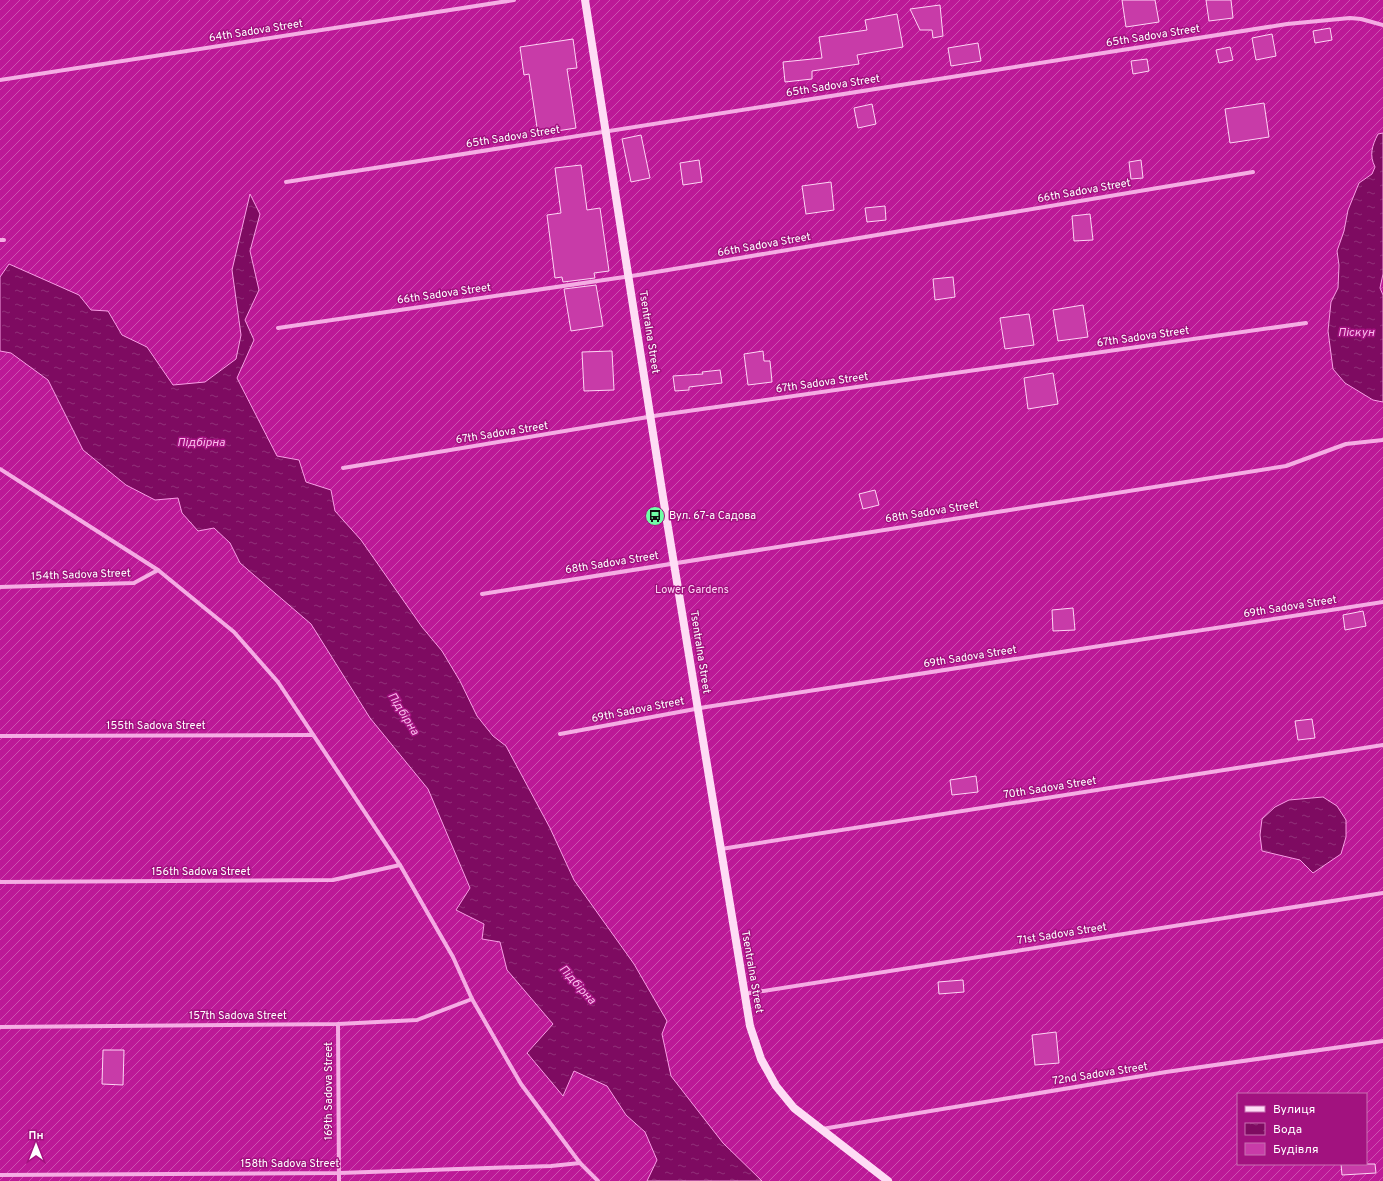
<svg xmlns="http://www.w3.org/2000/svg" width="1383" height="1181" font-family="Overpass,sans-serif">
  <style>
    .garden { fill: url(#garden-furrows); fill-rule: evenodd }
    .water { fill: url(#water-ripples); stroke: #f89ee5 }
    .building { fill: #c83ba8; stroke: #fed5f5 }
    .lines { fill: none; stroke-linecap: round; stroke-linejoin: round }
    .street { stroke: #f5ace4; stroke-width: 4 }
    .secondary { stroke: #fedcf5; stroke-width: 8 }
    .labels { text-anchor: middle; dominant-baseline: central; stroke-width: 3; stroke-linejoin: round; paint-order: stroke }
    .street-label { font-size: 11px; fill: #fff; stroke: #a2127f }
    .poi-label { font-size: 11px; fill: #fff; stroke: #a2127f; text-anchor: start }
    .park-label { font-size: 11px; fill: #fed5f5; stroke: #a2127f }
    .water-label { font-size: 12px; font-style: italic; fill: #fbbced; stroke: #a2127f }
  </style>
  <defs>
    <pattern id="garden-furrows" width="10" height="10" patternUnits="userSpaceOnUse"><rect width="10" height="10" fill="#bc1997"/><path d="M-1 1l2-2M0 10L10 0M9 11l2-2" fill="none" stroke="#cd52b1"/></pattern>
    <pattern id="water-ripples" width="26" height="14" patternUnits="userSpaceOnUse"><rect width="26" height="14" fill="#7e0b61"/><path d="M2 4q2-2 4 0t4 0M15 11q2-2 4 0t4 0" fill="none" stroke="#913079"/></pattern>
  </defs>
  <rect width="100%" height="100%" fill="#a2127f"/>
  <path class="garden" d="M0,0H1383V1181H0ZM1238,1094H1366V1164H1238Z"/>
  <g class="water">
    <path d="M1383,133V274L1380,288L1383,295V402L1373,400L1345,383L1333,369L1328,331L1331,302L1338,288L1339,265L1337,251L1344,231L1348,210L1359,183L1372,174L1375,167C1369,155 1372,146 1378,134Z"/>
    <polygon points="250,194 260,214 250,251 259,290 245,320 254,340 237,378 277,456 299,460 306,482 331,490 335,511 361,540 422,627 442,651 460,681 477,716 493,736 506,746 550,828 574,880 634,964 667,1021 662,1034 671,1076 723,1143 762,1181 647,1181 657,1160 645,1132 626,1115 607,1086 574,1071 563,1096 527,1053 553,1024 507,970 500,942 482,939 484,924 456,910 470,888 428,789 370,718 311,624 240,563 230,543 214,528 198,531 182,513 178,498 155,500 126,485 83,450 48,380 11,353 0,351 0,277 9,264 79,295 91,310 108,311 122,335 147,347 173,385 205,382 236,359 241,335 232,270"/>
    <polygon points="1323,797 1337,806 1346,820 1346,837 1341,854 1313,873 1300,860 1262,851 1260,835 1262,819 1275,807 1289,800"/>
  </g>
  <g class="building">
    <polygon points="1122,0 1155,0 1159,22 1126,27"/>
    <polygon points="1206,0 1231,0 1233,18 1209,21"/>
    <polygon points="940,5 943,36 933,38 932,30 920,30 910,9"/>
    <polygon points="897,14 903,47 857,55 859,64 812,71 812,79 785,82 783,62 822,58 819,37 867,30 865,20"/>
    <polygon points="1330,28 1332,40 1315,43 1313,31"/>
    <polygon points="1272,34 1276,56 1256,60 1252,38"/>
    <polygon points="573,39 577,68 567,69 576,128 538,134 529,74 524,75 520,47"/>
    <polygon points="978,43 981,61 951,66 948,48"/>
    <polygon points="1230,47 1233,60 1219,63 1216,50"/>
    <polygon points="1147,59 1149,71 1133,74 1131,61"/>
    <polygon points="1264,103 1269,137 1230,143 1225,109"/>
    <polygon points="872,104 876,124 858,128 854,108"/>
    <polygon points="641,135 650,178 631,182 622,139"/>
    <polygon points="699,160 702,182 683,185 680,163"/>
    <polygon points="1141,160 1143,178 1131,179 1129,162"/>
    <polygon points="581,165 587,210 600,208 609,271 594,273 595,278 563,282 562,277 555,278 547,215 561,213 555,168"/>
    <polygon points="831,182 834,210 806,214 802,186"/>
    <polygon points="885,206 886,220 867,222 865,208"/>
    <polygon points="1090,214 1093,240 1074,241 1072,216"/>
    <polygon points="953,277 955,297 935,300 933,279"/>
    <polygon points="596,285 603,326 571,331 564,289"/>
    <polygon points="1083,305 1088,337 1058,341 1053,310"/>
    <polygon points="1029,314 1034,345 1005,349 1000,318"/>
    <polygon points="612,351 614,390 584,391 582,352"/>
    <polygon points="763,351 764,361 770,361 772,382 748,385 744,354"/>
    <polygon points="720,370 722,383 689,387 689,390 675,391 673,376 703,374 702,372"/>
    <polygon points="1053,373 1058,404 1028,409 1024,378"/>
    <polygon points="875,490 879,505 863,509 859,494"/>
    <polygon points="1073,608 1075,630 1053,631 1052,610"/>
    <polygon points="1363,611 1366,626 1345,630 1343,615"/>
    <polygon points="1312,719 1315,738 1298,740 1295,721"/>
    <polygon points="976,776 978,792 952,795 950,780"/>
    <polygon points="963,980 964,992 939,994 938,982"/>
    <polygon points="1056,1032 1059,1063 1035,1065 1032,1035"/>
    <polygon points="103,1050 124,1050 123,1085 102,1084"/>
    <polygon points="1341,1164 1375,1164 1376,1173 1342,1175"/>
  </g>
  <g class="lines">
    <g class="street">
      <polyline points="0,80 514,0"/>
      <polyline points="286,182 1287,24 1350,18 1361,19 1383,25"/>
      <polyline points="0,240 4,240"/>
      <polyline points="278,328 638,275 1253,172"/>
      <polyline points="343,468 660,415 1306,323"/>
      <polyline points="0,469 158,570 234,632 278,682 400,865 453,957 472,999 521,1084 580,1163 598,1181"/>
      <polyline points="0,587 134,583 158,570"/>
      <polyline points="482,594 1286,466 1346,444 1383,440"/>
      <polyline points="560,734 706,707 1383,602"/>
      <polyline points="0,736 313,735"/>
      <polyline points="721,849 1383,745"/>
      <polyline points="0,882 333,880 400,865"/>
      <polyline points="744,994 1383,893"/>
      <polyline points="338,1024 339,1181"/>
      <polyline points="0,1027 338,1024 417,1020 472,999"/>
      <polyline points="822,1129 1166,1072 1383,1041"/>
      <polyline points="0,1175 339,1173 551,1166 580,1163"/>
    </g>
    <polyline class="secondary" points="585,0 663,497 750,1026 761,1059 776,1086 794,1108 888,1181"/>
  </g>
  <defs>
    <g id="bus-disc" transform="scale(1)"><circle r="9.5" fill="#70ffa7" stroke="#a2127f"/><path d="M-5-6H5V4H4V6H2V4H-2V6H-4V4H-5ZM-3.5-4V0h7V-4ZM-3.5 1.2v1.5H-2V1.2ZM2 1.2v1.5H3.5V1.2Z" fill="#111"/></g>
  </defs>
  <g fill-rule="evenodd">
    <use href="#bus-disc" x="655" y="516"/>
  </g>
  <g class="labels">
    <g class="street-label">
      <text transform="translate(256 31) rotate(-9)">64th Sadova Street</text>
      <text transform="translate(1153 36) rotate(-9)">65th Sadova Street</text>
      <text transform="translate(833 86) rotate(-9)">65th Sadova Street</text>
      <text transform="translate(513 137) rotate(-9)">65th Sadova Street</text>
      <text transform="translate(1084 191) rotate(-10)">66th Sadova Street</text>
      <text transform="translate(764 245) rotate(-10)">66th Sadova Street</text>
      <text transform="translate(444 294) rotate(-8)">66th Sadova Street</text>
      <text transform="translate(649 332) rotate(81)">Tsentralna Street</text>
      <text transform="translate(1143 337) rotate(-8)">67th Sadova Street</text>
      <text transform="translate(822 383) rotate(-8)">67th Sadova Street</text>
      <text transform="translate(502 433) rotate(-9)">67th Sadova Street</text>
      <text transform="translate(932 512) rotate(-9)">68th Sadova Street</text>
      <text transform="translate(612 563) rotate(-9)">68th Sadova Street</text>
      <text transform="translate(81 575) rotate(-2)">154th Sadova Street</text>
      <text transform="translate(1290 607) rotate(-9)">69th Sadova Street</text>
      <text transform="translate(700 652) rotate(81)">Tsentralna Street</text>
      <text transform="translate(970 657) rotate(-9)">69th Sadova Street</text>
      <text transform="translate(638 710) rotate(-11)">69th Sadova Street</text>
      <text x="156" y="726">155th Sadova Street</text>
      <text transform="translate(1050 788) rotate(-9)">70th Sadova Street</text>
      <text x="201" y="872">156th Sadova Street</text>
      <text transform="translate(1062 934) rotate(-9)">71st Sadova Street</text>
      <text transform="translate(752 972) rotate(80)">Tsentralna Street</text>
      <text x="238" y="1016">157th Sadova Street</text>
      <text transform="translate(1100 1074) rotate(-9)">72nd Sadova Street</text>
      <text transform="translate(329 1091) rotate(-90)">169th Sadova Street</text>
      <text x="290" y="1164">158th Sadova Street</text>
    </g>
    <g class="poi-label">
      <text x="669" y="516">Вул. 67-а Садова</text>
    </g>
    <g class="park-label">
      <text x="692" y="590">Lower Gardens</text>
    </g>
    <g class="water-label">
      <text x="1356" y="333">Піскун</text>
      <text x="201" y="443">Підбірна</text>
      <text transform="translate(403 714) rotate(58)">Підбірна</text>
      <text transform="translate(577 985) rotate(48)">Підбірна</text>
    </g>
  </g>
  <rect x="1237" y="1093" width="130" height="72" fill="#a2127f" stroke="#c771b2"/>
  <rect x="1245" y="1106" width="20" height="6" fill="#fedcf5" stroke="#c771b2"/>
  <text x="1273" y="1113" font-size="12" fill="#ffffff">Вулиця</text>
  <rect x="1245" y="1123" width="20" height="12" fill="url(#water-ripples)" stroke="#c771b2"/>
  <text x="1273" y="1133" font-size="12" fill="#ffffff">Вода</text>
  <rect x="1245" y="1143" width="20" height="12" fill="#c83ba8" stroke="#c771b2"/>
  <text x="1273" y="1153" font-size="12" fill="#ffffff">Будівля</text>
  <g transform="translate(36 1145)" stroke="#a2127f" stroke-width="3" paint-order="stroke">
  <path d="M0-3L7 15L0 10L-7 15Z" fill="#ffffff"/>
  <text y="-6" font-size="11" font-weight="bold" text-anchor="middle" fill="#ffffff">Пн</text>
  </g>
</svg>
